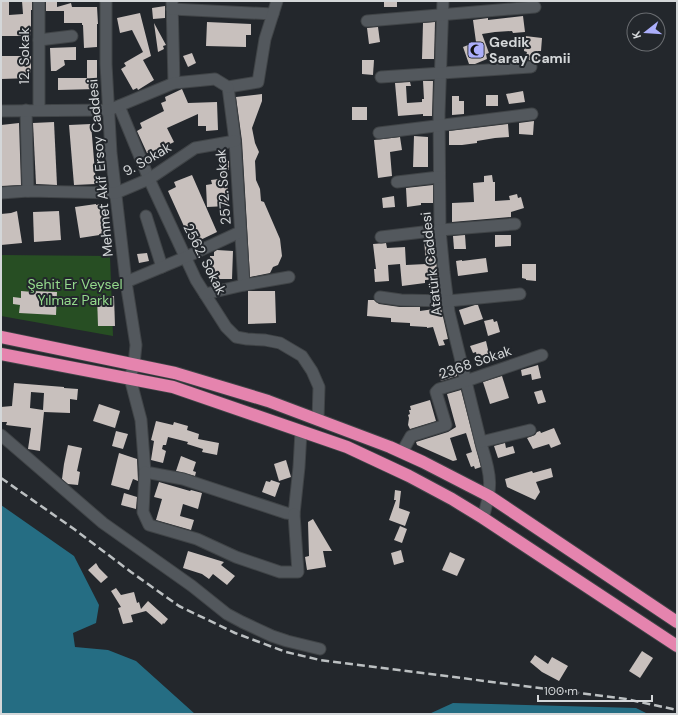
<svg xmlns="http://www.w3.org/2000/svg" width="678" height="715" font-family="'DM Sans',sans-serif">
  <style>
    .green { fill: #274e23 }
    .water { fill: #256d83 }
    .building { fill: #c8c0bd; fill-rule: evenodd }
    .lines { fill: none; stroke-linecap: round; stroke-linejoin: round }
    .minor-casing { stroke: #404447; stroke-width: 13 }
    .highway-casing { stroke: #404447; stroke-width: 14 }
    .minor { stroke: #53585d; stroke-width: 11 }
    .highway { stroke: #e584ae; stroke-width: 12 }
    .rail { stroke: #bcc0c2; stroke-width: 2.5; stroke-dasharray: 8 4; stroke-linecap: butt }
    .labels { text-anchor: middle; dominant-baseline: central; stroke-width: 4; stroke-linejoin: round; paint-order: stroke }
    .poi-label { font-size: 14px; font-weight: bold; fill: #d4d7d9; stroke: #23272c; text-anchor: start }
    .street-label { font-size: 14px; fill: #d4d7d9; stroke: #23272c }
    .park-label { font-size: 14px; fill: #94d98c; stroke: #23272c }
  </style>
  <rect width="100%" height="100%" fill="#23272c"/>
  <polygon class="green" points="1,255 110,256 113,336 1,316"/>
  <g class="water">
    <polygon points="1,505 74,556 99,605 96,623 73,633 75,647 108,650 136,661 195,714 1,714"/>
    <polygon points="453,703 636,708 648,714 429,714"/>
  </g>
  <g class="building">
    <polygon points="1,1 9,1 9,15 23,14 22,1 32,1 32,10 31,10 31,36 1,36"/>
    <polygon points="46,1 57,1 57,7 71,3 72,7 97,7 98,24 97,24 97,47 84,48 83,25 82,25 82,23 64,23 64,11 46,11"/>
    <rect x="384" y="1" width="13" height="6"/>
    <polygon points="165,6 165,18 153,19 152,8"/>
    <polygon points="140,13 151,56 143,60 154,80 138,90 137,88 133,90 121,69 126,66 124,63 143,52 132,30 120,33 117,18"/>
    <polygon points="523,16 525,32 513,33 512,31 495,32 482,34 489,53 486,54 487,59 475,64 469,64 463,47 476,42 473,20 488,18 488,20"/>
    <polygon points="207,22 251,24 251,35 246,35 246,47 206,46"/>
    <polygon points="435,22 434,59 422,59 423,23"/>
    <polygon points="154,23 166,45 163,46 164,49 158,52"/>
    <polygon points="378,27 380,42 369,44 367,28"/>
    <polygon points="525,36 542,38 541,51 538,51 537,63 534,61 529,60 528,56 526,56 527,52 524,51"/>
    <polygon points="76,47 76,60 64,60 65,65 56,71 51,71 50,48"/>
    <polygon points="192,53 196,63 188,67 183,56"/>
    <polygon points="1,56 31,56 31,78 1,79"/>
    <polygon points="87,60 97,60 97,89 58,90 58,78 87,78"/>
    <polygon points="362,60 374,60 373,75 362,74"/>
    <polygon points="423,81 433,81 432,116 423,116 423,114 398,116 395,83 410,82 411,86 406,86 407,103 422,102 422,99 424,99"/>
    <polygon points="182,89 188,103 217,102 218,130 206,131 206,126 198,126 198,114 167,128 174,142 154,152 153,151 147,153 137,131 142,128 140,123 164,111 161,103 166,101 165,97"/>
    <polygon points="523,91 525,102 509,104 506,94"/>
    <polygon points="262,94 262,101 252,128 255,143 259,152 255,161 256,180 260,189 261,201 264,202 280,239 282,256 278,265 273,267 270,273 250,277 242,141 236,97"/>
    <rect x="486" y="95" width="12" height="11"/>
    <polygon points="452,96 459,96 459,101 464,101 464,114 452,115"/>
    <rect x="352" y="107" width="15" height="13"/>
    <polygon points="534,121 533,135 519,134 519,123"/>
    <polygon points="54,122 57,185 36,184 33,123"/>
    <polygon points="19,123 21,185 1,186 1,125"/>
    <polygon points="91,124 96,184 74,185 69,125"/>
    <polygon points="508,124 509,137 495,138 477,141 477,143 462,145 449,145 449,131"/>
    <polygon points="414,136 428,137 428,167 413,167"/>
    <polygon points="400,137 402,150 390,152 392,176 378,178 374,140"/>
    <polygon points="220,160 229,161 229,170 227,170 228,206 207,207 206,185 212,184 211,180 219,179"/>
    <polygon points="192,175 217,232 192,244 168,191 176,187 174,182"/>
    <polygon points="492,175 493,182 495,182 495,201 510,200 509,196 517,194 518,198 521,197 524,208 511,212 511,217 452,222 452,203 474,202 473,183 484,182 484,176"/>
    <polygon points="433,185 433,203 421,203 421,205 407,207 406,188"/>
    <polygon points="394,196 395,207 383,208 382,198"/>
    <polygon points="96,204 96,205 102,204 106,234 80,238 75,207"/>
    <polygon points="17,211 22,243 1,245 1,214 11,213"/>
    <polygon points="59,211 61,240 34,242 33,212"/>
    <polygon points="465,235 466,249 454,249 453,236"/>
    <polygon points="495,235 511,235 511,246 495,247"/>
    <polygon points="434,238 438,279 425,280 425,283 402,286 400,264 388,265 389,281 375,282 374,269 376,269 373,244 386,243 387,248 405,247 406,265 426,264 424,239"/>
    <polygon points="217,250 233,251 232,279 212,279 212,274 209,274 210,256 214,256 214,252"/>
    <polygon points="147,253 149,261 139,263 137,254"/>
    <polygon points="486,258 488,272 458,276 456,261 462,260 462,261"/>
    <polygon points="522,264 536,264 536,281 526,280 526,279 522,278"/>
    <polygon points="21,291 33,292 33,291 57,292 56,315 19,313 20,305 13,304 13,297 21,298"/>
    <polygon points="248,291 275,291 276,323 248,324"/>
    <polygon points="97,296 114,296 115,326 98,326"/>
    <polygon points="368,300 374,300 379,304 400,307 420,307 420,311 441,308 448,339 443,340 445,345 439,346 433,327 427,328 427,327 410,326 410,323 391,322 391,318 367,316"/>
    <polygon points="475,305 478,305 483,319 464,325 459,310"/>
    <polygon points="493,319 494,322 497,321 500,332 488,336 484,321"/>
    <polygon points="486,341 489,354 477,357 476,352 473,353 470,346"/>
    <polygon points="538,365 541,378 532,380 531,374 522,376 521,370"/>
    <polygon points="450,371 451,373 456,371 457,376 441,381 439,374"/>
    <polygon points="502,376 509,398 490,404 483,382"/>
    <path d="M14,383L64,387V388L78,389L77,400L70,399V413L44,412L40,451L28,449L31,428L6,425L7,422H1V407L12,406ZM31,392L44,393L43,410L30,408Z"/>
    <polygon points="461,390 481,467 475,469 474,466 471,467 466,454 472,452 466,433 450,438 457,460 453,461 417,445 416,442 448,432 456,427 447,394"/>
    <polygon points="542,390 546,402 538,404 534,392"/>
    <polygon points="430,400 436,421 410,429 408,425 409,418 408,415 410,414 409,410 411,410 410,406"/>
    <polygon points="99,404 120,411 115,428 93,421"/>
    <polygon points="156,421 173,425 174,422 188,426 187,430 199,434 198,439 219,443 217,455 202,452 203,449 187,444 188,442 168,437 166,445 163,445 162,449 166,451 163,463 151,460 154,441 151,440"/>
    <polygon points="554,428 561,444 551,448 549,444 533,449 527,438 535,435 537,432 540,431 541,433"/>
    <polygon points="116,431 128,434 123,449 112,446"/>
    <polygon points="505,443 506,448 513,446 515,453 498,458 494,446"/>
    <polygon points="68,445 82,448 77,471 80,472 78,485 68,484 62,479 64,464"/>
    <polygon points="119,453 137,459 138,481 133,479 129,490 111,485"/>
    <polygon points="181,456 196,462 193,471 196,472 195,476 176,471"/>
    <polygon points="286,460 291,477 279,481 274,464"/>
    <polygon points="551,468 553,477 536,482 540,492 535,500 507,487 505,479 532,471 533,473"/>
    <polygon points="271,480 280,483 275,497 262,492 266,481 270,482"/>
    <polygon points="159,482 190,491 191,490 202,493 198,509 183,504 180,516 194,520 191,530 156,520 162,499 154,497"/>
    <polygon points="395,490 401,491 399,508 410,512 405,526 389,520 396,500 394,500"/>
    <polygon points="124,493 137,497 136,509 121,505"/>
    <polygon points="313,519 332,551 323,551 326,567 307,570 305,557 309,556 308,522"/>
    <polygon points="400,526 407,529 402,543 394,540"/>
    <polygon points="401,550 404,562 394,565 391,553"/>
    <polygon points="188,551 224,562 221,565 235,576 227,585 213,574 209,579 202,574 183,568"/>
    <polygon points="450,552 465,559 457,576 442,570"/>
    <polygon points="96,563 99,568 108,577 101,583 88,570"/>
    <polygon points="116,588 121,595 134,592 137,603 139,602 141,609 148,601 168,619 164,624 163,623 162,625 146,611 131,615 133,622 123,624 118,608 121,607 111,591"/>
    <polygon points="642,651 653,658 640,678 629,671"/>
    <polygon points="535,655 548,664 552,657 568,666 559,681 542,672 530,662"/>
  </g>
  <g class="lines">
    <g class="minor-casing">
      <g id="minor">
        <polyline points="106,1 106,64 111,153 126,282 136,345 134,364 130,378 141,420 145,472 183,479 286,513 294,514 299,467 301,431"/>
        <polyline points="172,1 174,83"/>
        <path d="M443,1L439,114L440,230L444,272L449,312L482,447C492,478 492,487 483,518"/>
        <polyline points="172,9 273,14"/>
        <polyline points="367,21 535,7"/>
        <polyline points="39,40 72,36"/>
        <polyline points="381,77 531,67"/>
        <polyline points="228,87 235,141 244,285"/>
        <polyline points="228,87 258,82 265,39 277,1"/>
        <polyline points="119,106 149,179 196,280 226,327 236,337 247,339 265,340 280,343 302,356 312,371 319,387 318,420"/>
        <polyline points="26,110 28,191"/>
        <polyline points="39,110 39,1"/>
        <polyline points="1,111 109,110 174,83 215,79 228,87"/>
        <polyline points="379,133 532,114"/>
        <polyline points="397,182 439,177"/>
        <polyline points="1,193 28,191 116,193 149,179 195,148 235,141"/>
        <polyline points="146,216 162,267"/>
        <polyline points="381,237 440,230 515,224"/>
        <polyline points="126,282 186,257 240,232"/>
        <polyline points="205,294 244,285 289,277"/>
        <polyline points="380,297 401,300 448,301 520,294"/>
        <polyline points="1,435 103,523 192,586 227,614 242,622 272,636 287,641 320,649"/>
        <polyline points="481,442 530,430"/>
        <polyline points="402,452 411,436 446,425 436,392 439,389 466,381 542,355"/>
        <polyline points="145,472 143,512 149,525 197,539 236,557 280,572 298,572 294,514"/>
      </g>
    </g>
    <g class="highway-casing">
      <g id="highway">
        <polyline points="1,337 175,373 268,401 390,447 423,462 489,496 677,622"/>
        <polyline points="1,354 173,387 347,447 409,476 452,499 483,518 677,646"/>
      </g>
    </g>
    <use href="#minor" class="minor"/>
    <use href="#highway" class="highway"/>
    <polyline class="rail" points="1,478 74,529 131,572 179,606 235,633 286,652 320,660 626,699 677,710"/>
  </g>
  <defs>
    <g id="mosque-square" transform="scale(0.9)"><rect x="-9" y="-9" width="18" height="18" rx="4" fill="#acaffb" stroke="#23272c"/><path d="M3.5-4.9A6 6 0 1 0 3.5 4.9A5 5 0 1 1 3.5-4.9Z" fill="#111"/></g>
  </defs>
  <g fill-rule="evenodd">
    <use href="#mosque-square" x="476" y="50"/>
  </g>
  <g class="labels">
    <g class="poi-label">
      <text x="489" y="42">Gedik<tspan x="489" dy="16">Saray Camii</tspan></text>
    </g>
    <g class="street-label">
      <text transform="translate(24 56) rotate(-90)">12. Sokak</text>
      <text transform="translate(147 159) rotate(-30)">9. Sokak</text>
      <text transform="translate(100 168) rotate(-95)">Mehmet Akif Ersoy Caddesi</text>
      <text transform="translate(223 187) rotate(-94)">2572. Sokak</text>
      <text transform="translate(205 259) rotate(63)">2562. Sokak</text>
      <text transform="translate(431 264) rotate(-96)">Atatürk Caddesi</text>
      <text transform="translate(475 362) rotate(-19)">2368 Sokak</text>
    </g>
    <g class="park-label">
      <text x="75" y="284">Şehit Er Veysel<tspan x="75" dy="16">Yılmaz Parkı</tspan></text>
    </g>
  </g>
  <rect width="678" height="715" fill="none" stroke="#d4d7d9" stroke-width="4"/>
  <g transform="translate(646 32) rotate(253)"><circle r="19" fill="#23272c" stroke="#6a6d71"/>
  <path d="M0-3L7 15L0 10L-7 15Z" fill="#acaffb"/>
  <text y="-6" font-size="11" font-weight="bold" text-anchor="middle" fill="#d4d7d9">K</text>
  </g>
  <path d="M538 695v6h114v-6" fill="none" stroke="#d4d7d9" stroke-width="2"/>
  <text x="544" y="695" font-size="12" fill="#d4d7d9" stroke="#23272c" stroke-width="3" paint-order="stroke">100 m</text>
</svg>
